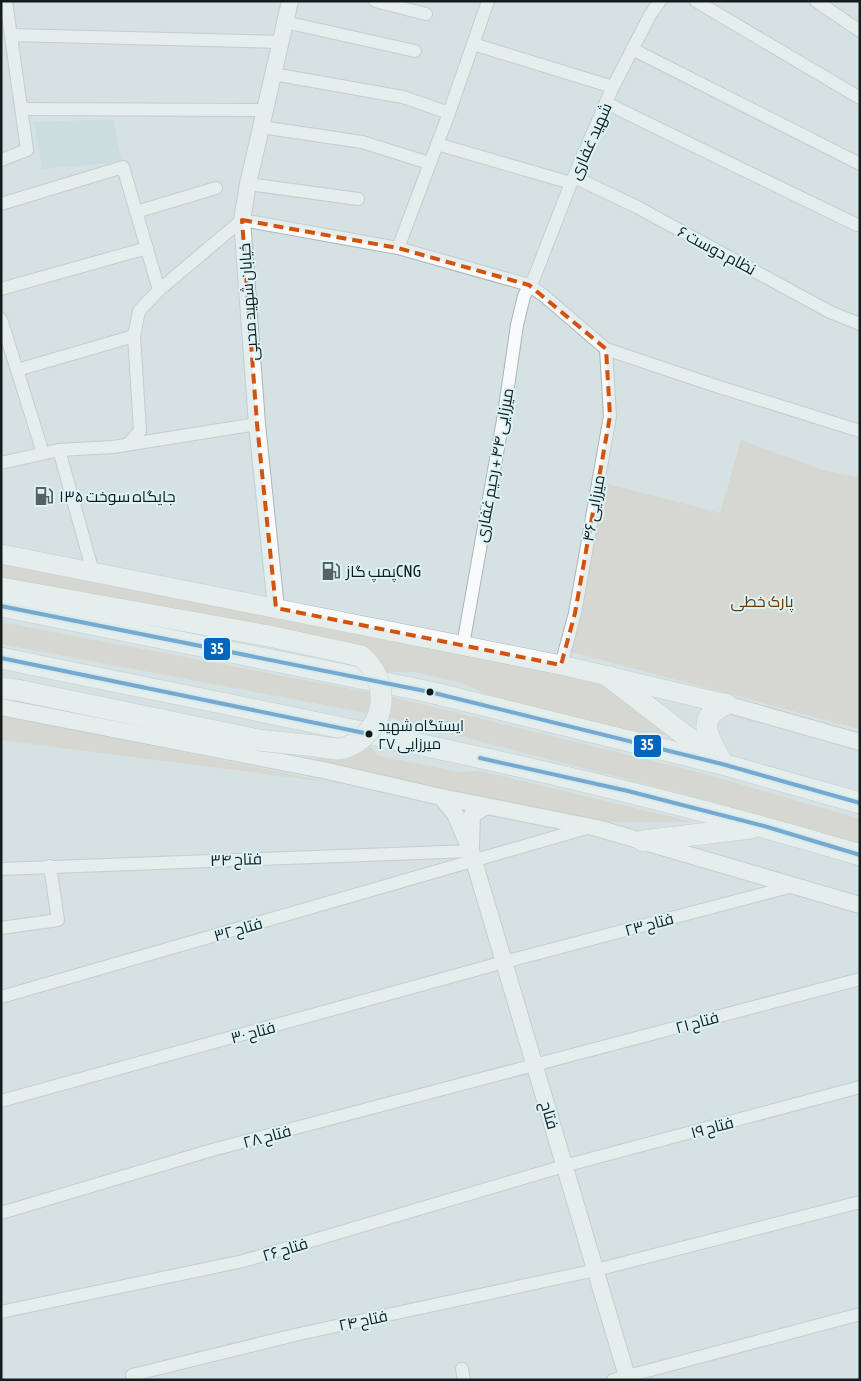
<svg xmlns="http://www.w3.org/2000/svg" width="861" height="1381" font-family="'Asap Condensed',Cairo,sans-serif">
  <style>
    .built { fill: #c2d8db }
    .green { fill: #d7c9ba }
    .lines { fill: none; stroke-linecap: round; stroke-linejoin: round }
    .minor-casing { stroke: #acb6b6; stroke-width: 14 }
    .tertiary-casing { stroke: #acb6b6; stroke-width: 18 }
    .secondary-casing { stroke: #acb6b6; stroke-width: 20 }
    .trunk-casing { stroke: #acb6b6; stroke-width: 22 }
    .minor { stroke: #f9fafb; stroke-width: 12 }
    .tertiary { stroke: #f9fafb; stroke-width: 16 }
    .secondary { stroke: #f9fafb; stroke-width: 19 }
    .trunk { stroke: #f9fafb; stroke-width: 21 }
    .trunk-bridge-casing { stroke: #acb6b6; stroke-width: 22; stroke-linecap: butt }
    .trunk-bridge { stroke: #f9fafb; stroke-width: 21 }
    .bus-1-casing { stroke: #dcf3f6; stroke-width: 8 }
    .bus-1 { stroke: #0065bd; stroke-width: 4 }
    .marked { fill: none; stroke: #d3530e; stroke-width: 4; stroke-dasharray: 10 6; stroke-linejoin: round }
    .bus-dot { fill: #141c1d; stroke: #dcf3f6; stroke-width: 2 }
    .labels { text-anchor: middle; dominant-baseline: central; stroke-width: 4; stroke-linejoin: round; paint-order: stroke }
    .bus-label { font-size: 15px; fill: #141c1d; stroke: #dcf3f6; text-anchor: start }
    .street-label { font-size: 16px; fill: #141c1d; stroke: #dcf3f6 }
    .poi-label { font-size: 16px; fill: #141c1d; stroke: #dcf3f6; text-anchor: start }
    .park-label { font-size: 16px; fill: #6b3a00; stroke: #dcf3f6 }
    .line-badge { stroke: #dcf3f6; stroke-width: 2 }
    .badge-label { font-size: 14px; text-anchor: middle; font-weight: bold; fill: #fff }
  </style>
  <rect width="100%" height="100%" fill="#d5e1e2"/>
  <polygon class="built" points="113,119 122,162 42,169 34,122"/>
  <g class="green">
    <polygon points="741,440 823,470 860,478 860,729 572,652 604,483 720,513"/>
    <polygon points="1,561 603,683 668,732 657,739 488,695 462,683 415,672 384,672 144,618 1,577"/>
    <polygon points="1,622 388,696 697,772 860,819 860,844 687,795 383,716 1,644"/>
    <polygon points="1,715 328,782 1,740"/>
    <polygon points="329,736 367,744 379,756 459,772 480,771 693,822 599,822 315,763"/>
  </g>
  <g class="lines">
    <g class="minor-casing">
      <g id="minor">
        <polyline points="375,1 426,14"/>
        <polyline points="696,1 860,98"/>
        <polyline points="816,1 860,31"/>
        <polyline points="285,22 415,51"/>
        <polyline points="11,35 281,42"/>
        <polyline points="473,44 613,87"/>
        <polyline points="632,49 860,164"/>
        <polyline points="273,74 403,97 449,113"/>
        <polyline points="606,103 857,225"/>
        <polyline points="21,109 265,110"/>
        <polyline points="261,127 362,142 429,163"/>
        <polyline points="437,144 571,183"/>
        <polyline points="1,160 27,150 6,1"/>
        <polyline points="574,177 637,207 830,312 860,324"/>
        <polyline points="248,184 358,199"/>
        <polyline points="1,204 123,167 159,290"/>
        <polyline points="136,212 216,188"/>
        <polyline points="398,248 449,113 488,1"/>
        <polyline points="1,289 147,248"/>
        <polyline points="1,319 43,453"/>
        <polyline points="17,370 134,336"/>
        <polyline points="127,445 140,431 134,336 139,311 159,290 242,220 398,248 529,285 543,295 606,349 713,385 860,431"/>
        <polyline points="59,450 93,572"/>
        <polyline points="1,463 59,450 113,447 257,424"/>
        <polyline points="463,645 504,414 517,325 524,296 534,278 571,183 611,91 650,15 660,1"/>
        <polyline points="561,665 575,613 610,416 606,349"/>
        <polyline points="1,869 471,851"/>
        <polyline points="1,928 58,920 50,866"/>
        <polyline points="1,997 590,827"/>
        <polyline points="1,1101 504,962 793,886"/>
        <polyline points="1,1213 212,1150 860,979"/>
        <polyline points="1,1312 243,1261 564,1166 860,1087"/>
        <polyline points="462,1369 464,1380"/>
        <polyline points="132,1375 299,1334 596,1270 860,1202"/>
        <polyline points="613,1380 860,1314"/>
      </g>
    </g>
    <g class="tertiary-casing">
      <g id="tertiary">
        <polyline points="276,608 257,424 242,220 248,184 290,1"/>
        <polyline points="726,704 860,742"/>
        <polyline points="1,707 323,770 441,797 597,828 860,905"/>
        <polyline points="441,797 455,814 471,851 628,1380"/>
        <polyline points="471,846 472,815 486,806"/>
      </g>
    </g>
    <g class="secondary-casing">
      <polyline id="secondary" points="1,554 561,665 726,704"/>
    </g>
    <g class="trunk-casing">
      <g id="trunk">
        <polyline points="1,588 269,636"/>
        <polyline points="1,606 430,692 722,764 860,803"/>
        <path d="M1,658C289,718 578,770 860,855"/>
        <polyline points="608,676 716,759"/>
        <polyline points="1,688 17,690 258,740"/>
        <path d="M720,759C708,736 695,718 726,704"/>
        <polyline points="643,841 751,828"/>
      </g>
    </g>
    <use href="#minor" class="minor"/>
    <use href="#tertiary" class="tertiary"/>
    <use href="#secondary" class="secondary"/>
    <use href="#trunk" class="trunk"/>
    <g class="trunk-bridge-casing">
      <path id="trunk-bridge" d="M258,740C277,742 297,744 316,746C323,747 332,749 339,749C347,748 357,743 363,737C389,714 386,678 361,656L269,636"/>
    </g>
    <use href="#trunk-bridge" class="trunk-bridge"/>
    <g class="bus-1-casing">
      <g id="bus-1">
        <polyline points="1,606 430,692 722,764 860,803"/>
        <polyline points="1,658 369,734"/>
        <polyline points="480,758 628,791 764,826 860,855"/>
      </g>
    </g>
    <use href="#bus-1" class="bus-1"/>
  </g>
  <path d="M0 0H861V1381H0ZM242,220L398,248L529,285L606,349L610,416L575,613L561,665L276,608L257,424Z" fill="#d5e1e2" fill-opacity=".55" fill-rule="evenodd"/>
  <path class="marked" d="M242,220L398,248L529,285L606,349L610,416L575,613L561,665L276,608L257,424Z"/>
  <defs>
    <g id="fuel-bare" transform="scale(1.5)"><path d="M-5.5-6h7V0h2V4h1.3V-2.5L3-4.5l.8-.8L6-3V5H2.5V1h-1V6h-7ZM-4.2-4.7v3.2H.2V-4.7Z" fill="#586162" stroke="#dcf3f6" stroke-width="2.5" paint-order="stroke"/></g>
  </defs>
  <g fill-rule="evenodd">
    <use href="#fuel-bare" x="44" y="496"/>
    <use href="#fuel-bare" x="331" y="571"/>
  </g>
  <g class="bus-dot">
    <circle cx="430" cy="692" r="4.5"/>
    <circle cx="369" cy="734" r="4.5"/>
  </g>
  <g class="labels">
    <g class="bus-label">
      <text x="378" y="725">ایستگاه شهید<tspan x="378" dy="18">میرزایی ۲۷</tspan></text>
    </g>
    <g class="street-label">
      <text transform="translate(590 141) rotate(-66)">شهید غفاری</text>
      <text transform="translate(717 250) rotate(28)">نظام دوست ۶</text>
      <text transform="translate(248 302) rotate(-94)">خیابان شهید محبی</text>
      <text transform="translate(494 465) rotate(-80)">میرزایی ۴۴ + رحیم غفاری</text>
      <text transform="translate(593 508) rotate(-80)">میرزایی ۴۶</text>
      <text transform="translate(236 859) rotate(-2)">فتاح ۳۴</text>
      <text transform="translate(649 924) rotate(-15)">فتاح ۲۳</text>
      <text transform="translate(238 929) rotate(-16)">فتاح ۳۲</text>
      <text transform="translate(697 1022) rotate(-15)">فتاح ۲۱</text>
      <text transform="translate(253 1032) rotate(-15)">فتاح ۳۰</text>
      <text transform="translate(550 1115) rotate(74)">فتاح</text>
      <text transform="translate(712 1127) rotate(-15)">فتاح ۱۹</text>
      <text transform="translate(267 1136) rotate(-15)">فتاح ۲۸</text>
      <text transform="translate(285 1249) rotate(-17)">فتاح ۲۶</text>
      <text transform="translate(363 1320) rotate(-12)">فتاح ۲۴</text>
    </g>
    <g class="poi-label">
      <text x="59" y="496">جایگاه سوخت ۱۳۵</text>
      <text x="346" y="571">پمپ گازCNG</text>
    </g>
    <g class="park-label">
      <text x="762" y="601">پارک خطی</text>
    </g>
  </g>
  <g class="line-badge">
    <rect x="203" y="637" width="28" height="24" rx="5" fill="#0065bd"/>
    <rect x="633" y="734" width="29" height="24" rx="5" fill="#0065bd"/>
  </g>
  <g class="badge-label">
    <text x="217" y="654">35</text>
    <text x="647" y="750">35</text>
  </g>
  <rect width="861" height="1381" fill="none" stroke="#141c1d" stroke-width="5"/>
</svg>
